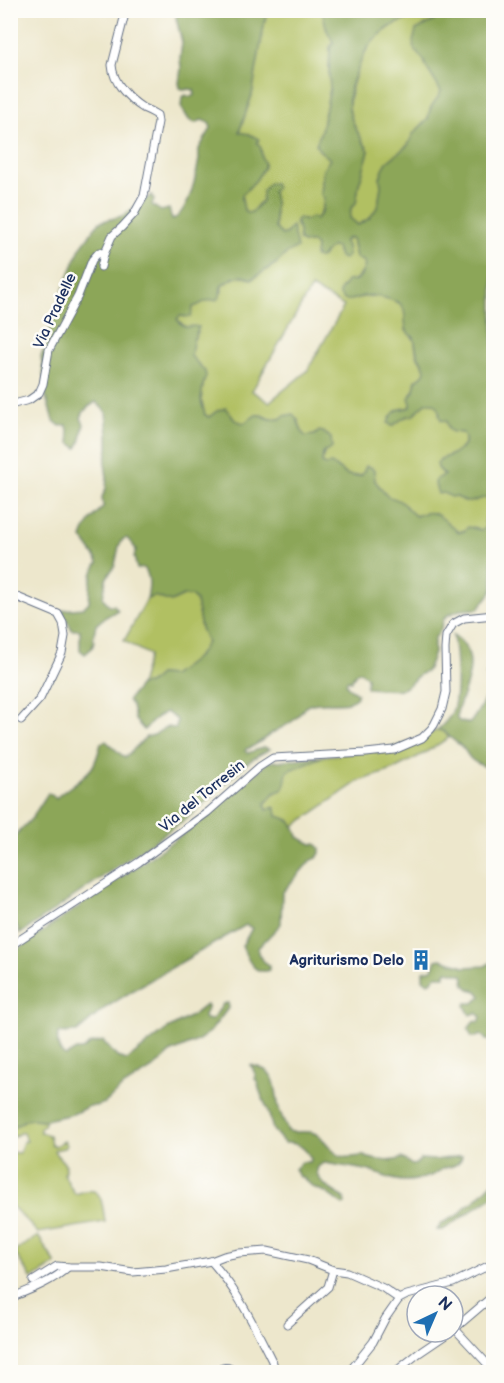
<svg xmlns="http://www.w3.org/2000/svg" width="504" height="1383" font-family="'Balsamiq Sans',sans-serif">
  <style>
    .green { fill: #b1c062; stroke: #667860; stroke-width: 1.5; fill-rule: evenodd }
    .forest { fill: #8ca658; stroke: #546a5b; stroke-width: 1.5 }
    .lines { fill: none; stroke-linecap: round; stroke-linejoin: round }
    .street-casing { stroke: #646f84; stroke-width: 9 }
    .street { stroke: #fff; stroke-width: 7 }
    .labels { text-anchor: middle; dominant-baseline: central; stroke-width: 5; stroke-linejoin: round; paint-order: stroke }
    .street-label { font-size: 15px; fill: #1b2f5e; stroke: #fdfcf7 }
    .poi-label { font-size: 15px; font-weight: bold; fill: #1b2f5e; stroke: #fdfcf7; text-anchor: end }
  </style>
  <rect width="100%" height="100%" fill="#fdfcf7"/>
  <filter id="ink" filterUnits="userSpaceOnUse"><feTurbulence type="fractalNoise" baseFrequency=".0167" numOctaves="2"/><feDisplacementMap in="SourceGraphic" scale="12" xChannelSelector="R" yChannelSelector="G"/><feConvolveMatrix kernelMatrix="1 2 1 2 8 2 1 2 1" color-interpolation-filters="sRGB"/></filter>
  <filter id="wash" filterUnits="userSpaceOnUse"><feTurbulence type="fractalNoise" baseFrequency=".008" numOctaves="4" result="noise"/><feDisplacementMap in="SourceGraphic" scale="24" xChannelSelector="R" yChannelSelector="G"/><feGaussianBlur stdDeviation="1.35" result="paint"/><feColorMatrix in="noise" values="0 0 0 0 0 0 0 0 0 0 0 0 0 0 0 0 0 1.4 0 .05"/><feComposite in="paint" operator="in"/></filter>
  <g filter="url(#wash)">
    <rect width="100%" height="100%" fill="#ede7cc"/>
    <g class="green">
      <path d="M267,11H323L327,30L333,41L330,48L329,73L330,89L321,131L316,145L319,150L330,159C325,168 321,176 321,187C321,190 324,193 324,197C324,205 321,213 316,220L295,223L299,231V240L303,243H313L316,247L315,257L320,258L331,247H336L337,252L348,238H353C353,248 354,259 365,262C364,278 352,280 341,288L350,300C367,295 375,295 392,300C395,301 399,302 401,304C406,308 406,325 406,331C420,342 412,344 418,357C423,367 432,371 416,380L414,390L411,393V407C395,411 402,405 390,418L393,426C396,423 401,419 405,417C408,416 412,416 414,414C419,411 420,406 425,403C434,398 441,406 439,415L446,421L453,432L463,433C471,448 452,455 440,459L438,468L445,476L443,493L471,502L486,497L493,501V517L486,518L485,522L486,528L482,530L473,527L459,532L421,514L416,516L408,510L406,506L389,497L375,481L374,471C356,476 349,480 335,466L326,465L322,463L328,435L319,432L315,435L305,436C300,431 301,424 297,418L284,416L280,419H270L261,415H256L244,423H239L217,411L209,417L205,415L201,400L204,380L191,356L193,341L198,332L184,326L177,319L180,316L185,317L193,307L198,305L202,302L222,292C221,284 223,285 229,281C240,274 239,275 252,279L277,263L288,252L289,229L287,233L282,235L275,228V202L273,192L258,204L252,212L247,214L244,210L242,200V195L256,180L264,167V163L262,158L261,148L249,135L239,133L252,95L264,25ZM311,288L344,306L307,371L269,402L252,391Z"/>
      <path d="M414,11H434V21L416,30L415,51L424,60L426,67L442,91C436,104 430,102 428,119L413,134L408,145L387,162L383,169L380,178L381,186L378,206L370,218L358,225L350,218L351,208L356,203L359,184L369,151C347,117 343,107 358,69C362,58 368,44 377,37C382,33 387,29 392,26C401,20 410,22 414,11Z"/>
      <polygon points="154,596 171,602 184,596 191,596 196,601 201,628 207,642 199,655 191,662 172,676 159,675 149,684 140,685 149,655 124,641 147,599"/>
      <polygon points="437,730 443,731 450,737 423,754 390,771 359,781 294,826 289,820 277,816 276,809 267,810 265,804 275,793 287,772 290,770 306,762 324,756 389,749 421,739"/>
      <path d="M32,1119L46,1120L44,1125L40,1128V1132L49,1135L51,1144L55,1146L64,1141L67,1145L64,1148L54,1150L56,1154L66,1165L64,1174C68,1181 70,1189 76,1194C103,1182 102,1202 105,1222L38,1233L11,1205L10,1152L19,1153L23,1142L27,1141L22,1132L11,1138V1129L25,1120Z"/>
      <polygon points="38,1236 56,1264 32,1279 14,1252"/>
    </g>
    <g class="forest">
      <path d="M178,11H267L264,25L252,95L239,132L249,134L259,139L257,143L261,148L262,158L264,162V167L256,180L242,195V200L244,210L247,213L252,212L262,201V191L269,183H274L276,188L273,192L275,202V228L282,235L287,233L292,226L297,248L288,252L277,263L252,279L243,276L233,278L229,281L224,283L221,287L220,297L216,300C201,300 205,304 193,307L191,317L180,316L177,319C188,332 186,324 199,327L193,341L191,356L205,371L206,376L203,385L201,400L205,415L209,417L217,411L226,408L235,420L244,423L256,415H261L270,419H280L284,416L293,414C301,422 299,430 305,436L315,435L319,431L323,432L331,438L332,448L323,453L322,463L326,465L331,464C344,470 344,479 362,475L366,466L371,467L374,471L375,481L388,497C403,498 405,509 416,516C438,505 443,522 459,532L464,531L468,527L482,530L486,528L485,522L486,517H493L494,559L491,564L493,567V590L478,609L460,610L448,615L444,619L440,631L434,639V653L427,671C414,675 414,683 404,688C396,692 376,688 366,688L367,677L360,672L356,673L351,681L348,680L346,683L348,687L357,693V697C345,709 322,698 307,706C302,709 299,716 294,720C288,725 280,728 274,732C265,737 256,747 246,749L245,751L248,753L264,747L270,749L259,755L246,764L193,814L20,934L17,926L11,921L10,841L32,818L48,793L56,798C66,788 86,778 93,766C97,759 99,751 101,743L106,741L125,758L146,737L154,735L166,727L176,728L177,720L166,712L157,717L144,730L135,720L132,706L128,700L140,685L149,684L159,675L172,676L191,662L199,655L207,642L201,628L196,601L191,596H183L171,602L154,596L147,599C149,588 151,577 144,568L137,569L134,557L136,549L127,538L123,539L119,546L115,565L106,579L103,598L109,605H114L118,610L104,618L96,625L93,638L94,642L92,648L85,654L80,650V630H72L62,610L83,608L89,602C90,589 90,572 98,563C96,556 87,546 82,538C86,524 94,516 103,507L102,497L106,488L107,477L105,464L108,449V435L106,412L96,402C89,406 83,410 81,418L84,424C81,434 83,440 77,448L70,443L67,425L60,426L53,420L46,397L41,356L47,344L50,325L63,290L80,248L97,225L100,222L122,216L152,195L154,200L152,205L161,211L169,209L172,220C189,212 196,177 199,159C199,156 198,153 199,149C201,144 208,135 211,128L209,123L202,120L195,123L189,120L181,107L182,97L186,95L190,97L195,95L194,90L189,89L185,90L180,88L179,83L181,68L180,58L182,42L176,18Z"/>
      <path d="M322,11H414C410,22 401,20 392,26C387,29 382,33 377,37C368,44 362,57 358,69C356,74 353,80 351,86C343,111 356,131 369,151L359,184L356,203L351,208L350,218L358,225L370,218L378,206L381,186L380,178L383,169L387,162L408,145L413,134L428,119C430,102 436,104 441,91L426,67L424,60L415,51L413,42L416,30L434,21V11H468L476,16L493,15V501L486,497L471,502H466L457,497H452L443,493L438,494L435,484L436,479L445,475L438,468L437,463C445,454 473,452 463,433L453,432L449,430L446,421L441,420C438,413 441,408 434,403H425L414,415L405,417L392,426L388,423C395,407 397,411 411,407V403L409,398L414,390L416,380C433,371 421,365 417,353C416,348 415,343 414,337C398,332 412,308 397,302C387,298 375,294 364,296C358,297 351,302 345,300C341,299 341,296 339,293C341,288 345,286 347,281L357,280C362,274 365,270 365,262L356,258L352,238H348L344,241L347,246L348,256L344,259L339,257L336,247H331L320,258L315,257L316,247L313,243H303L299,240V231L296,220L299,218C304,221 307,221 312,217L316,219L322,213L324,198L321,195L323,170L330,159L319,150L316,145L321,131L330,89L329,73L330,48L333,42L327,30Z"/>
      <path d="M453,635C493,660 449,710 458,720C460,723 466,723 470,723C479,712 484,699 492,686L486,675L493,670V769C486,767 477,765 471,759C467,755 466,751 462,747C456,742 449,737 443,731L437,730C443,725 449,719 452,712C459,694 456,655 453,635Z"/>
      <path d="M324,756L290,770L287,772L285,784L282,790L274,793L265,804L267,810L274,807L276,809L277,816C289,818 296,825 298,837L312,844H316L320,848V853L317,858L310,861L282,893L281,924L258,948V953L262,960L269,965V970C254,976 247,958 242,946L252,928L246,925L140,986L105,1008L77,1032L58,1033C57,1042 57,1052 66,1056L76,1050H82L90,1044L103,1041L117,1057L127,1060L166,1030L193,1015L206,1005L208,1006L204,1016L205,1019L212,1020L223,1004L228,1003L229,1007L210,1032L197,1041L170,1053L156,1066L121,1088L105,1103L95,1106H89L73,1114L46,1120L32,1119L25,1120L11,1129V954L203,820L268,762Z"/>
      <polygon points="441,959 461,965 463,967 485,966 493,961 494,1024 491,1030 491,1041 487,1040 481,1035 476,1037 472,1037 468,1029 474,1021 479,1022 481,1017 476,1013 470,1015 465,1006 466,1003 474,1003 481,996 477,991 469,989 465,985 463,975 448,971 445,973 445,976 436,976 431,982 428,983 423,979 423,971 432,969 436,960"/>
      <path d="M251,1065C276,1070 275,1082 278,1104C279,1113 285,1122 288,1131C297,1134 308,1129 316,1134C325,1139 329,1148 337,1154C345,1159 352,1157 360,1156C365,1155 365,1157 369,1158C379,1161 393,1162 402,1158L412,1165L416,1164L421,1159L435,1160L462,1156C460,1165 453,1166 445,1168C441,1169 437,1173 433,1175C425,1178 414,1181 406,1181C392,1182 380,1173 366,1170C353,1167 339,1166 325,1163C307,1168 323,1185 333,1191C338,1194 341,1195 345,1199V1203L343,1205L325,1192L313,1187L302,1177H299L295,1169L302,1162H310L311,1159C305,1147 297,1142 284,1143L273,1130L268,1111L259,1089L258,1082L255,1079L256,1076Z"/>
      <polygon points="493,1182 493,1196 492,1197 443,1230 437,1230 442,1223 460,1214 466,1206 473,1202"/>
    </g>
  </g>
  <g filter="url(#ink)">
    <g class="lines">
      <g class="street-casing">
        <g id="street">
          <path d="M104,254L112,236L122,227L134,214L144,196L158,122L157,115C152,112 148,110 143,108C129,99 113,83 112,65L126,10"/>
          <polyline points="10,405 29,400 39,393 43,384 49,350 78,296 92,260 99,252 104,254 101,267"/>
          <polyline points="10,594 58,614 63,623 65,636 62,653 40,699 21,720"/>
          <polyline points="10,946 139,862 208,812 259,767 273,758 366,753 394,750 422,738 431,729 434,725 442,709 446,692 445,649 446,636 453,624 464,618 494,615"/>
          <path d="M211,1261C238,1291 255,1327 273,1363L275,1372"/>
          <polyline points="33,1281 57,1266 68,1267 101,1267 133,1272 166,1269 211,1261 224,1256 239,1253 267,1251 308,1260 333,1270 347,1272 383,1288 399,1299"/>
          <path d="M10,1298C30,1290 52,1282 68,1267"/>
          <polyline points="287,1324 328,1287 333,1270"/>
          <polyline points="455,1329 494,1371"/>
          <polyline points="453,1330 494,1295"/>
          <path d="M213,1372C221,1368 227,1364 235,1372"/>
          <polyline points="349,1372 373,1342 385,1319 399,1299 407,1295 453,1283 494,1263"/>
          <polyline points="395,1372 419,1353 450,1332"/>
        </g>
      </g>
      <use href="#street" class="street"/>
    </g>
  </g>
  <defs>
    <g id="building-bare" transform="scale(1.62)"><path d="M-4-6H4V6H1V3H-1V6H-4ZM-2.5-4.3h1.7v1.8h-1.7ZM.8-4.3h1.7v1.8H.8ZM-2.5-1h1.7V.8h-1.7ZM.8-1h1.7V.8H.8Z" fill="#1f6fb2" stroke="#fdfcf7" stroke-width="2.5" paint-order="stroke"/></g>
  </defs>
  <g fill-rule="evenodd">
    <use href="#building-bare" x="421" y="960"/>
  </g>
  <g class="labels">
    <g class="street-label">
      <text transform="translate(55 311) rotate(-65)">Via Pradelle</text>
      <text transform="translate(202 796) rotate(-39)">Via del Torresin</text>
    </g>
    <g class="poi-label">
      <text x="404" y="960">Agriturismo Delo</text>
    </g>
  </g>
  <rect width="504" height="1383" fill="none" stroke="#fdfcf7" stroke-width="36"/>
  <g transform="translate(435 1314) rotate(44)"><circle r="28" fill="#fdfcf7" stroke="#a3aaba" stroke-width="1.5"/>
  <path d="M0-4.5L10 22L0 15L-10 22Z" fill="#1f6fb2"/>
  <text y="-9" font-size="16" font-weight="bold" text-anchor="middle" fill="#1b2f5e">N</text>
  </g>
</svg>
